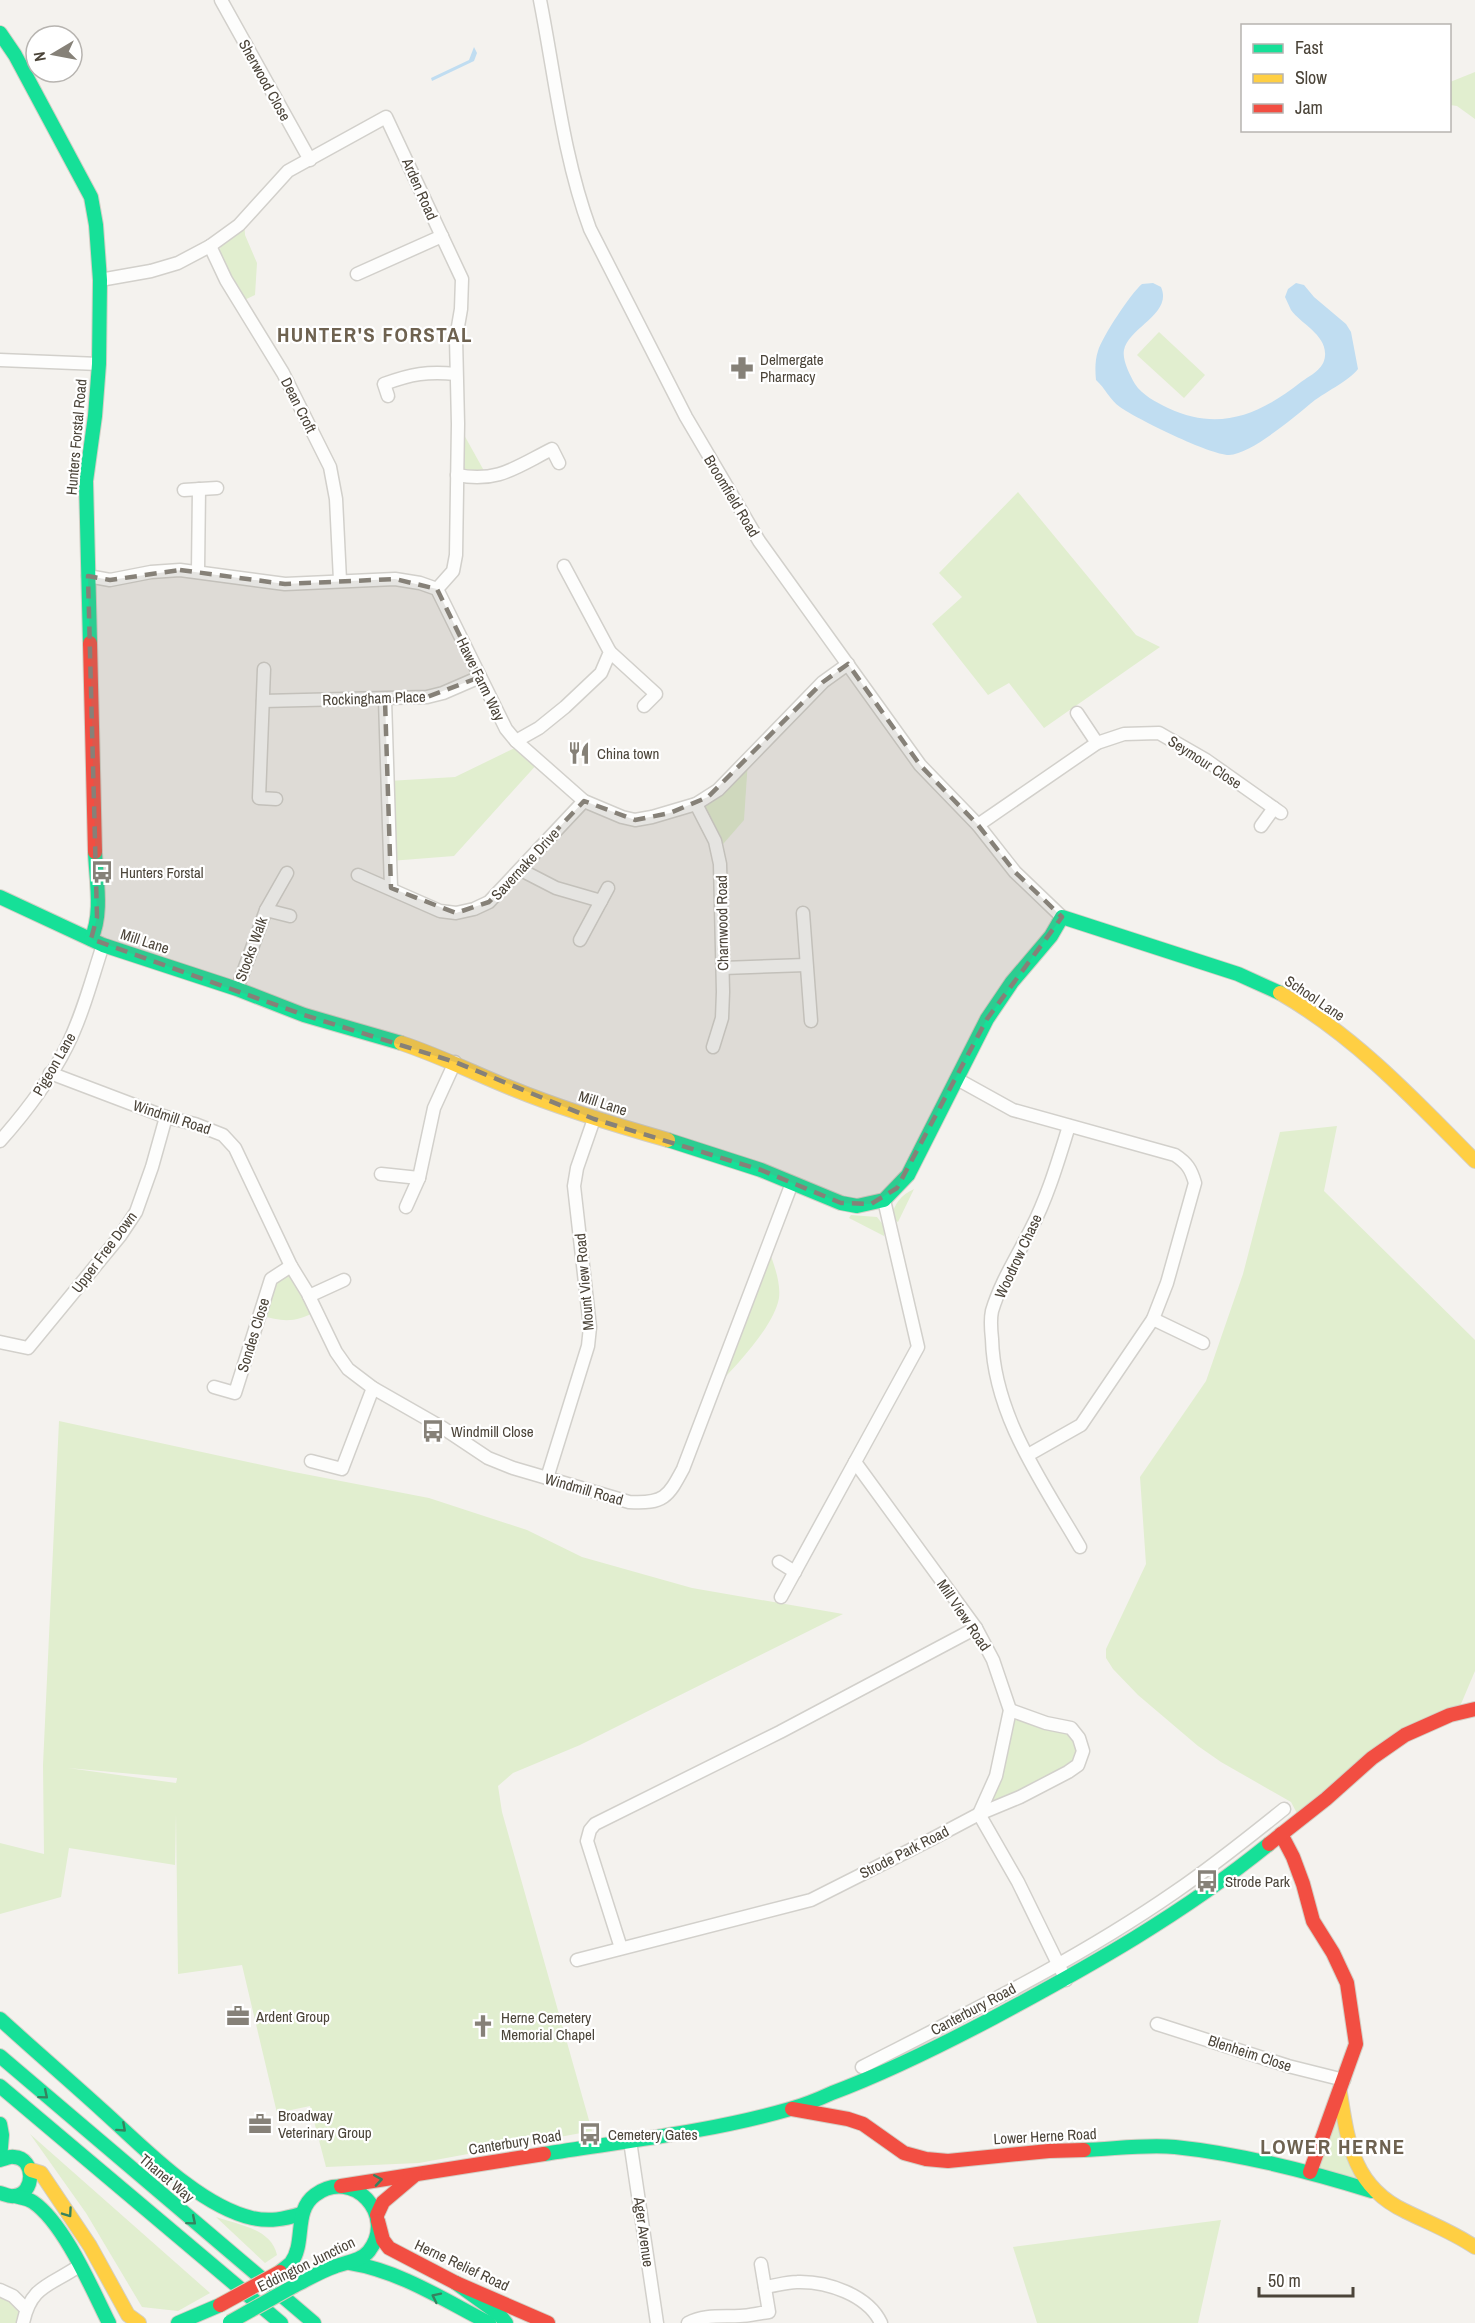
<svg xmlns="http://www.w3.org/2000/svg" width="1475" height="2323" font-family="'Archivo Narrow',sans-serif">
  <style>
    .green { fill: #e1eecf; fill-rule: evenodd }
    .water { fill: #c0ddf1 }
    .lines { fill: none; stroke-linecap: round; stroke-linejoin: round }
    .street-casing { stroke: #d2d0cb; stroke-width: 15 }
    .fast-casing { stroke: #d3cfc5; stroke-width: 16 }
    .slow-casing { stroke: #d3cfc5; stroke-width: 16 }
    .jam-casing { stroke: #d3cfc5; stroke-width: 16 }
    .street { stroke: #fdfdfc; stroke-width: 12 }
    .fast { stroke: #16e098; stroke-width: 14 }
    .slow { stroke: #ffcf43; stroke-width: 14 }
    .jam { stroke: #f24e42; stroke-width: 14 }
    .fast-bridge-casing { stroke: #d6cebb; stroke-width: 16; stroke-linecap: butt }
    .jam-bridge-casing { stroke: #d6cebb; stroke-width: 16; stroke-linecap: butt }
    .fast-bridge { stroke: #16e098; stroke-width: 14 }
    .jam-bridge { stroke: #f24e42; stroke-width: 14 }
    .oneway { stroke: #36825f }
    .marked { fill: #868178; fill-opacity: 0.2; stroke: #868178; stroke-width: 4.5; stroke-dasharray: 12 8; stroke-linejoin: round }
    .labels { text-anchor: middle; dominant-baseline: central; stroke-width: 4.5; stroke-linejoin: round; paint-order: stroke }
    .street-label { font-size: 15px; fill: #4b4439; stroke: #fff }
    .poi-label { font-size: 15px; fill: #4b4439; stroke: #fff; text-anchor: start }
    .district-label { font-size: 21px; font-weight: bold; letter-spacing: 1.5px; fill: #6e6250; stroke: #fff }
  </style>
  <rect width="100%" height="100%" fill="#f4f2ee"/>
  <g class="green">
    <polygon points="1475,72 1475,119 1457,106 1450,105 1450,82"/>
    <polygon points="244,219 245,235 257,263 255,295 240,302 218,256 222,242"/>
    <polygon points="1159,332 1205,375 1184,398 1137,355"/>
    <polygon points="458,424 488,478 457,475"/>
    <polygon points="1018,492 1136,635 1160,647 1044,728 1009,683 988,695 932,624 962,597 939,573"/>
    <polygon points="521,745 539,762 454,856 390,861 388,781 455,777"/>
    <polygon points="748,760 744,820 717,851 696,804"/>
    <polygon points="1337,1126 1324,1191 1475,1340 1475,1671 1461,1704 1300,1819 1291,1802 1221,1762 1198,1746 1138,1695 1113,1669 1106,1658 1106,1649 1146,1564 1140,1477 1206,1381 1243,1274 1280,1132"/>
    <path d="M914,1189L898,1222L891,1218C894,1204 901,1195 914,1189Z"/>
    <polygon points="851,1215 877,1217 884,1226 884,1236 849,1218"/>
    <path d="M768,1247C773,1263 781,1281 779,1298C774,1327 734,1368 714,1389Z"/>
    <path d="M291,1266L316,1311C296,1323 282,1322 260,1315L271,1279Z"/>
    <path d="M59,1421L294,1472L429,1498L527,1530L582,1557L692,1588L843,1614L580,1745L513,1773L498,1786L502,1812L592,2131L419,2163L326,2167L310,2106L277,2113L242,1965L178,1974L176,1814L175,1865L69,1848L61,1897L0,1914V1843L44,1854L43,1765ZM68,1768L177,1778V1779L176,1783Z"/>
    <polygon points="1010,1710 1079,1738 1078,1765 979,1814"/>
    <polygon points="1340,2093 1372,2191 1310,2172"/>
    <polygon points="30,2134 210,2293 178,2311 142,2307 86,2213"/>
    <path d="M216,2217C238,2225 271,2228 277,2255L265,2263Z"/>
    <polygon points="1221,2220 1198,2323 1037,2323 1013,2247"/>
    <polygon points="0,2290 23,2303 23,2323 0,2323"/>
  </g>
  <g class="water">
    <polygon points="474,47 477,53 474,61 432,81 431,78 469,60"/>
    <path d="M1153,283L1161,287C1173,314 1129,327 1124,350C1122,360 1130,375 1135,384C1142,395 1156,402 1168,408C1219,432 1259,415 1301,382C1311,375 1324,369 1325,356C1327,335 1301,324 1291,310C1289,306 1287,301 1285,297L1288,289L1296,283L1304,285L1314,297L1346,324L1351,332L1358,369C1349,381 1323,393 1310,404C1293,418 1251,454 1229,455C1210,455 1137,419 1120,407C1110,400 1105,388 1096,380C1095,370 1095,360 1098,351C1102,337 1131,293 1142,284Z"/>
  </g>
  <g class="lines">
    <g class="street-casing">
      <g id="street">
        <polyline points="221,0 310,160"/>
        <path d="M540,0C555,76 563,156 590,229L686,417L759,541L920,765L978,825L1015,872L1062,917"/>
        <polyline points="210,246 226,280 283,373 330,467 336,499 340,580"/>
        <polyline points="357,274 442,236"/>
        <polyline points="100,280 151,271 178,263 210,246 239,225 288,171 386,117 462,279 461,309 456,338 458,424 456,555 453,571 437,589"/>
        <polyline points="0,360 99,364"/>
        <path d="M388,396L384,384C411,374 428,371 456,374"/>
        <path d="M457,475C498,483 516,467 552,449L559,463"/>
        <polyline points="184,490 217,488"/>
        <polyline points="198,571 199,489"/>
        <polyline points="88,576 110,580 151,572 180,570 285,584 395,579 420,583 437,589 506,729 516,741 584,801 622,817 635,820 652,817 696,804 718,790 823,682 848,664"/>
        <polyline points="610,652 656,694 644,706"/>
        <polyline points="264,669 259,798 276,799"/>
        <polyline points="385,700 391,888"/>
        <polyline points="263,701 427,697 443,693 480,677"/>
        <polyline points="1077,713 1097,743"/>
        <polyline points="516,741 539,728 565,707 601,673 610,652 564,566"/>
        <polyline points="696,804 715,841 720,864 723,992 722,1018 713,1047"/>
        <polyline points="978,825 1097,743 1124,734 1159,733 1206,760 1281,813"/>
        <polyline points="1261,826 1274,808"/>
        <polyline points="521,870 556,888 601,901"/>
        <polyline points="358,875 440,911 456,913 474,909 489,902 584,801"/>
        <polyline points="266,910 290,916"/>
        <polyline points="803,913 811,1021"/>
        <polyline points="580,940 608,888"/>
        <polyline points="723,968 806,965"/>
        <polyline points="237,989 266,910 287,873"/>
        <path d="M50,1073L166,1117L195,1124L223,1135L235,1148L291,1266L307,1292L336,1352L348,1369L373,1388L443,1428L488,1458L513,1468L629,1502C664,1504 668,1497 683,1469L792,1183"/>
        <path d="M957,1079L1013,1110L1175,1155C1187,1163 1191,1169 1195,1183L1167,1283L1153,1319L1081,1425L1028,1455"/>
        <path d="M1069,1126C1058,1161 1048,1196 1031,1229C1017,1257 1001,1281 992,1311C990,1320 991,1330 992,1339C994,1416 1043,1483 1080,1547"/>
        <path d="M0,1141C25,1113 50,1080 67,1046C83,1014 92,978 103,945"/>
        <polyline points="381,1174 419,1178"/>
        <polyline points="884,1200 918,1347 855,1462 976,1628 993,1660 1010,1710 996,1776 979,1814 1018,1882 1066,1980"/>
        <polyline points="406,1207 419,1178 434,1108 455,1062"/>
        <polyline points="309,1296 344,1280"/>
        <polyline points="1153,1319 1203,1343"/>
        <polyline points="0,1342 28,1348 120,1236 136,1212 152,1167 166,1117"/>
        <polyline points="214,1387 235,1393 271,1279 291,1266"/>
        <polyline points="311,1461 342,1469 373,1388"/>
        <polyline points="547,1478 588,1346 590,1327 574,1186 577,1168 594,1119"/>
        <polyline points="779,1562 795,1572"/>
        <polyline points="781,1597 855,1462"/>
        <polyline points="621,1948 587,1841 590,1830 595,1824 780,1732 976,1628"/>
        <polyline points="577,1960 811,1900 928,1841 979,1814 1020,1797 1068,1772 1078,1765 1083,1751 1079,1738 1071,1728 1046,1723 1010,1710"/>
        <polyline points="1157,2024 1288,2066 1344,2080"/>
        <path d="M862,2067C968,2013 1077,1960 1175,1892C1213,1866 1248,1838 1284,1809"/>
        <polyline points="630,2141 657,2323"/>
        <path d="M765,2287C775,2286 786,2282 797,2282C827,2281 868,2295 881,2323"/>
        <polyline points="0,2290 13,2296 26,2309"/>
        <path d="M23,2323C31,2285 50,2286 79,2266"/>
        <path d="M688,2323C704,2314 723,2317 740,2316C749,2316 759,2313 769,2312L761,2264"/>
      </g>
    </g>
    <g class="fast-casing">
      <g id="fast">
        <polyline points="0,33 15,55 91,197 96,225 100,280 99,364 95,416 86,481 90,643"/>
        <polyline points="0,897 103,945 237,989 304,1015 401,1043"/>
        <path d="M91,939C103,914 96,879 95,852"/>
        <polyline points="668,1140 761,1170 841,1203 857,1206 884,1200 908,1175 987,1019 1012,982 1051,936 1062,917 1238,974 1280,993"/>
        <path d="M0,2019C34,2050 69,2080 103,2111C142,2146 199,2206 252,2218C270,2222 284,2219 301,2214"/>
        <polyline points="0,2056 314,2323"/>
        <polyline points="0,2086 281,2323"/>
        <polyline points="0,2124 2,2135 0,2159"/>
        <path d="M1084,2150C1114,2149 1146,2144 1175,2147C1242,2154 1308,2171 1372,2191"/>
        <path d="M544,2154C626,2141 710,2132 790,2109C804,2105 819,2099 832,2093C888,2072 940,2046 993,2018C1090,1966 1183,1914 1269,1844"/>
        <path d="M0,2160C4,2159 10,2156 14,2157C36,2158 35,2195 14,2196C10,2197 4,2194 0,2193"/>
        <path d="M15,2196C21,2198 27,2198 33,2202C64,2223 92,2289 109,2323"/>
        <path d="M350,2263C400,2271 444,2300 489,2323"/>
        <path d="M280,2272C283,2269 288,2266 291,2263C306,2243 293,2211 315,2195C353,2167 397,2215 369,2251C361,2261 347,2262 336,2266C321,2271 308,2279 294,2286"/>
        <polyline points="456,2283 499,2314 506,2323"/>
        <polyline points="178,2323 220,2305"/>
      </g>
    </g>
    <g class="slow-casing">
      <g id="slow">
        <path d="M1280,993C1355,1036 1415,1100 1475,1161"/>
        <path d="M401,1043C440,1056 474,1073 511,1088C562,1109 615,1125 668,1140"/>
        <path d="M1340,2093C1348,2144 1354,2187 1405,2211C1429,2223 1453,2232 1475,2247"/>
        <polyline points="31,2170 41,2173 90,2246 128,2315 139,2323"/>
      </g>
    </g>
    <g class="jam-casing">
      <g id="jam">
        <polyline points="90,643 95,852"/>
        <polyline points="1281,1834 1293,1857 1303,1884 1313,1921 1333,1953 1347,1983 1356,2044 1310,2172"/>
        <polyline points="1269,1844 1326,1799 1372,1758 1405,1735 1450,1715 1475,1709"/>
        <polyline points="792,2109 848,2119 863,2124 904,2153 926,2159 948,2161 1049,2151 1084,2150"/>
        <polyline points="341,2186 544,2154"/>
        <polyline points="377,2215 383,2202 415,2175"/>
        <polyline points="378,2221 383,2240 389,2248 456,2283 548,2323"/>
      </g>
    </g>
    <use href="#street" class="street"/>
    <use href="#fast" class="fast"/>
    <use href="#slow" class="slow"/>
    <use href="#jam" class="jam"/>
    <g class="fast-bridge-casing">
      <polyline id="fast-bridge" points="230,2322 294,2286"/>
    </g>
    <g class="jam-bridge-casing">
      <polyline id="jam-bridge" points="220,2305 280,2272"/>
    </g>
    <use href="#fast-bridge" class="fast-bridge"/>
    <use href="#jam-bridge" class="jam-bridge"/>
  </g>
  <defs><path id="oneway-chevron" d="M-2-3.5L2.5 0L-2 3.5" fill="none" stroke-width="1.6" stroke-linecap="round" stroke-linejoin="round" transform="scale(1.5)"/></defs>
  <g class="oneway">
    <use href="#oneway-chevron" transform="translate(44 2095) rotate(40)"/>
    <use href="#oneway-chevron" transform="translate(122 2128) rotate(42)"/>
    <use href="#oneway-chevron" transform="translate(378 2180) rotate(-9)"/>
    <use href="#oneway-chevron" transform="translate(68 2213) rotate(55)"/>
    <use href="#oneway-chevron" transform="translate(192 2221) rotate(40)"/>
    <use href="#oneway-chevron" transform="translate(436 2297) rotate(-154)"/>
  </g>
  <path class="marked" d="M180,570L285,584L395,579L437,589L480,677L427,697L385,700L391,888L456,913L489,902L584,801L635,820L670,813L708,797L823,682L848,664L920,765L978,825L1015,872L1062,917L987,1019L897,1188L871,1204L841,1203L761,1170L594,1119L455,1062L304,1015L91,939L97,917L88,576L110,580Z"/>
  <defs>
    <g id="pharmacy-bare" transform="scale(1.8)"><path d="M-2-6h4v4h4v4h-4v4h-4v-4h-4v-4h4Z" fill="#868178" stroke="#fff" stroke-width="2.5" paint-order="stroke"/></g>
    <g id="restaurant-bare" transform="scale(1.8)"><path d="M-5-6h1v4h1v-4h1v4h1v-4h1v5L-1.5 .5V6h-2V.5L-5-1ZM5-6V6H3V1.5H1.5Q1.5-4 5-6Z" fill="#868178" stroke="#fff" stroke-width="2.5" paint-order="stroke"/></g>
    <g id="bus-bare" transform="scale(1.8)"><path d="M-5-6H5V4H4V6H2V4H-2V6H-4V4H-5ZM-3.5-4V0h7V-4ZM-3.5 1.2v1.5H-2V1.2ZM2 1.2v1.5H3.5V1.2Z" fill="#868178" stroke="#fff" stroke-width="2.5" paint-order="stroke"/></g>
    <g id="office-bare" transform="scale(1.8)"><path d="M-6-3h4V-5.5h4V-3h4V5H-6ZM-1-4.5V-3h2v-1.5ZM-6 0V1H6V0Z" fill="#868178" stroke="#fff" stroke-width="2.5" paint-order="stroke"/></g>
    <g id="church-bare" transform="scale(1.8)"><path d="M-1.2-6h2.4v3.5h3.3v2.4h-3.3V6h-2.4V-.1h-3.3v-2.4h3.3Z" fill="#868178" stroke="#fff" stroke-width="2.5" paint-order="stroke"/></g>
  </defs>
  <g fill-rule="evenodd">
    <use href="#pharmacy-bare" x="742" y="368"/>
    <use href="#restaurant-bare" x="579" y="753"/>
    <use href="#bus-bare" x="102" y="872"/>
    <use href="#bus-bare" x="433" y="1431"/>
    <use href="#bus-bare" x="1207" y="1881"/>
    <use href="#office-bare" x="238" y="2016"/>
    <use href="#church-bare" x="483" y="2026"/>
    <use href="#office-bare" x="260" y="2124"/>
    <use href="#bus-bare" x="590" y="2134"/>
  </g>
  <g class="labels">
    <g class="street-label">
      <text transform="translate(265 80) rotate(61)">Sherwood Close</text>
      <text transform="translate(420 189) rotate(66)">Arden Road</text>
      <text transform="translate(299 405) rotate(63)">Dean Croft</text>
      <text transform="translate(76 437) rotate(-85)">Hunters Forstal Road</text>
      <text transform="translate(732 496) rotate(59)">Broomfield Road</text>
      <text transform="translate(481 679) rotate(64)">Hawe Farm Way</text>
      <text transform="translate(374 698) rotate(-2)">Rockingham Place</text>
      <text transform="translate(1205 762) rotate(33)">Seymour Close</text>
      <text transform="translate(525 864) rotate(-47)">Savernake Drive</text>
      <text transform="translate(722 923) rotate(-91)">Charnwood Road</text>
      <text transform="translate(145 941) rotate(18)">Mill Lane</text>
      <text transform="translate(251 949) rotate(-70)">Stocks Walk</text>
      <text transform="translate(1315 998) rotate(34)">School Lane</text>
      <text transform="translate(54 1064) rotate(-60)">Pigeon Lane</text>
      <text transform="translate(603 1103) rotate(18)">Mill Lane</text>
      <text transform="translate(172 1117) rotate(18)">Windmill Road</text>
      <text transform="translate(104 1252) rotate(-53)">Upper Free Down</text>
      <text transform="translate(1018 1256) rotate(-65)">Woodrow Chase</text>
      <text transform="translate(584 1282) rotate(-95)">Mount View Road</text>
      <text transform="translate(253 1335) rotate(-73)">Sondes Close</text>
      <text transform="translate(584 1489) rotate(16)">Windmill Road</text>
      <text transform="translate(964 1615) rotate(56)">Mill View Road</text>
      <text transform="translate(904 1852) rotate(-27)">Strode Park Road</text>
      <text transform="translate(973 2009) rotate(-28)">Canterbury Road</text>
      <text transform="translate(1250 2053) rotate(18)">Blenheim Close</text>
      <text transform="translate(1045 2136) rotate(-3)">Lower Herne Road</text>
      <text transform="translate(515 2142) rotate(-9)">Canterbury Road</text>
      <text transform="translate(167 2178) rotate(40)">Thanet Way</text>
      <text transform="translate(644 2232) rotate(82)">Ager Avenue</text>
      <text transform="translate(306 2264) rotate(-26)">Eddington Junction</text>
      <text transform="translate(462 2265) rotate(25)">Herne Relief Road</text>
    </g>
    <g class="poi-label">
      <text x="760" y="359">Delmergate<tspan x="760" dy="17">Pharmacy</tspan></text>
      <text x="597" y="753">China town</text>
      <text x="120" y="872">Hunters Forstal</text>
      <text x="451" y="1431">Windmill Close</text>
      <text x="1225" y="1881">Strode Park</text>
      <text x="256" y="2016">Ardent Group</text>
      <text x="501" y="2017">Herne Cemetery<tspan x="501" dy="17">Memorial Chapel</tspan></text>
      <text x="278" y="2115">Broadway<tspan x="278" dy="17">Veterinary Group</tspan></text>
      <text x="608" y="2134">Cemetery Gates</text>
    </g>
    <g class="district-label">
      <text x="375" y="334">HUNTER'S FORSTAL</text>
      <text x="1333" y="2146">LOWER HERNE</text>
    </g>
  </g>
  <rect x="1241" y="24" width="210" height="108" fill="#ffffff" stroke="#b7b4b0" stroke-width="1.5"/>
  <rect x="1253" y="44" width="30" height="9" fill="#16e098" stroke="#b7b4b0" stroke-width="1.5"/>
  <text x="1295" y="54" font-size="18" fill="#4b4439">Fast</text>
  <rect x="1253" y="74" width="30" height="9" fill="#ffcf43" stroke="#b7b4b0" stroke-width="1.5"/>
  <text x="1295" y="84" font-size="18" fill="#4b4439">Slow</text>
  <rect x="1253" y="104" width="30" height="9" fill="#f24e42" stroke="#b7b4b0" stroke-width="1.5"/>
  <text x="1295" y="114" font-size="18" fill="#4b4439">Jam</text>
  <g transform="translate(54 54) rotate(260)"><circle r="28" fill="#ffffff" stroke="#b7b4b0" stroke-width="1.5"/>
  <path d="M0-4.5L10 22L0 15L-10 22Z" fill="#868178"/>
  <text y="-9" font-size="16" font-weight="bold" text-anchor="middle" fill="#4b4439">N</text>
  </g>
  <path d="M1259 2287v9h94v-9" fill="none" stroke="#4b4439" stroke-width="3"/>
  <text x="1268" y="2287" font-size="18" fill="#4b4439" stroke="#ffffff" stroke-width="4.5" paint-order="stroke">50 m</text>
</svg>
